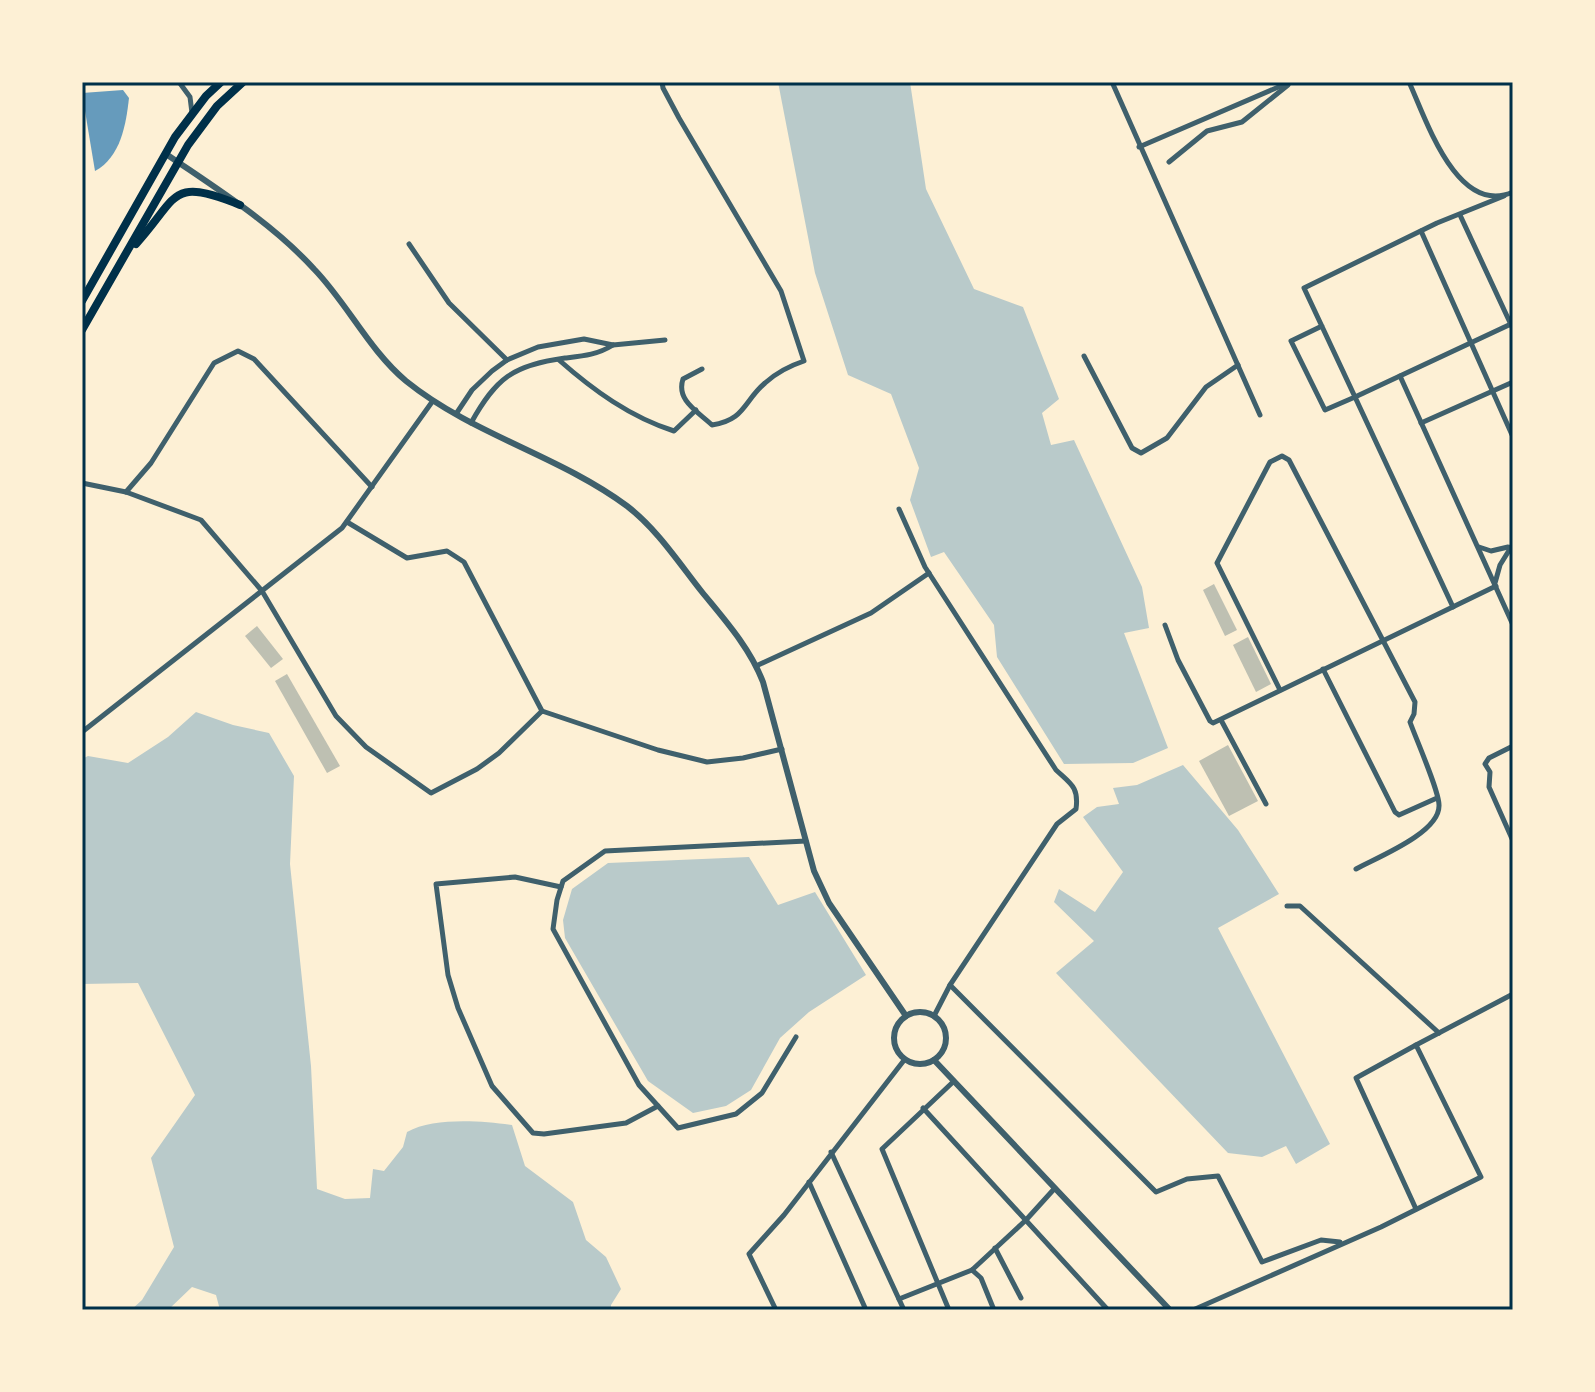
<svg xmlns="http://www.w3.org/2000/svg" width="1595" height="1392" font-family="'DejaVu Sans',sans-serif">
  <style>
    .green { fill: #b9caca }
    .water { fill: #669bbc }
    .building { fill: #bec0b2 }
    .lines { fill: none; stroke-linecap: round; stroke-linejoin: round }
    .minor { stroke: #3f606c; stroke-width: 5 }
    .tertiary { stroke: #3f606c; stroke-width: 6 }
    .primary { stroke: #003049; stroke-width: 8 }
    .neatline { fill: none; stroke: #003049; stroke-width: 3 }
  </style>
  <rect width="100%" height="100%" fill="#fdf0d5"/>
  <g class="green">
    <polygon points="778,82 910,82 926,189 974,289 1023,307 1059,399 1042,413 1051,445 1074,440 1142,587 1149,628 1124,633 1168,748 1133,763 1064,764 997,657 994,625 944,552 931,557 910,500 919,468 891,394 848,375 815,273"/>
    <path d="M196,712L233,725L269,733L294,776L290,864L311,1066L317,1189L345,1199L370,1198L373,1169L384,1171L403,1147L407,1132C434,1117 482,1121 512,1125L525,1166L573,1202L586,1240L606,1257L621,1289L611,1305V1310H220L216,1295L192,1287L168,1310H131L142,1300L174,1247L151,1158L195,1095L138,983L82,984V759L88,756L128,763L168,737Z"/>
    <polygon points="1183,765 1238,830 1279,894 1218,928 1330,1144 1296,1164 1286,1146 1262,1157 1228,1153 1056,973 1094,941 1054,902 1059,889 1095,912 1123,872 1083,817 1097,807 1119,804 1113,788 1137,785"/>
    <polygon points="749,857 778,905 815,892 866,975 809,1012 780,1038 751,1090 726,1106 693,1113 648,1081 565,938 563,920 572,889 608,863"/>
  </g>
  <path class="water" d="M123,90L129,98C126,124 121,157 95,171L82,93Z"/>
  <g class="building">
    <polygon points="1214,584 1237,630 1225,636 1203,590"/>
    <polygon points="257,626 283,659 271,668 245,636"/>
    <polygon points="1248,637 1271,684 1256,692 1233,645"/>
    <polygon points="287,674 340,766 327,773 275,681"/>
    <polygon points="1228,745 1258,801 1229,816 1199,761"/>
  </g>
  <g class="lines">
    <g class="minor">
      <polyline points="179,82 190,97 192,113"/>
      <path d="M662,82L663,88L679,118L781,291L804,361C789,366 777,372 765,383C743,402 745,420 712,425C697,411 676,400 683,379L702,369"/>
      <polyline points="1112,82 1260,415"/>
      <path d="M1409,82C1426,119 1457,217 1513,192"/>
      <polyline points="82,83 93,82"/>
      <polyline points="1139,147 1290,82"/>
      <polyline points="1169,162 1207,131 1242,122 1288,85"/>
      <polyline points="1460,215 1513,329"/>
      <polyline points="1421,231 1513,437"/>
      <polyline points="409,244 449,303 507,360"/>
      <polyline points="1322,326 1291,341 1325,410 1355,397 1304,288 1437,223 1504,196"/>
      <polyline points="1084,356 1132,448 1141,453 1167,438 1206,387 1238,365"/>
      <path d="M559,360C593,390 630,417 674,431L696,410"/>
      <polyline points="1400,376 1513,625"/>
      <polyline points="456,414 472,390 492,371 507,360 538,347 584,339 613,345 665,340"/>
      <path d="M471,423C496,378 513,365 565,358C583,356 597,355 613,345"/>
      <polyline points="1421,423 1513,382"/>
      <polyline points="82,483 126,492 201,520 262,591 336,716 366,747 431,793 477,769 499,753 542,711 658,750 707,762 743,758 782,749"/>
      <polyline points="126,492 151,463 214,363 238,351 254,359 372,487"/>
      <path d="M899,509L925,567L1056,770C1071,784 1079,787 1076,809L1057,824L950,985L934,1016"/>
      <polyline points="347,522 407,558 447,551 464,562 542,711"/>
      <polyline points="1479,547 1491,551 1508,547"/>
      <polyline points="1495,583 1500,565 1513,544"/>
      <polyline points="1453,607 1355,397 1511,324"/>
      <polyline points="1165,625 1178,660 1210,721 1213,723 1496,586"/>
      <polyline points="756,666 871,613 929,573"/>
      <polyline points="1323,669 1395,812 1399,815 1437,798"/>
      <path d="M1280,690L1217,563L1270,462L1282,456L1289,460L1415,702L1414,714L1410,722C1416,739 1440,793 1439,806C1439,833 1378,857 1356,869"/>
      <polyline points="1221,720 1266,804"/>
      <polyline points="82,732 342,528 432,402"/>
      <polyline points="1513,746 1489,758 1485,764 1490,772 1489,787 1513,841"/>
      <polyline points="561,887 515,877 436,884 448,975 458,1008 492,1086 533,1133 544,1134 626,1123 658,1106"/>
      <polyline points="1287,906 1300,906 1439,1033"/>
      <polyline points="950,985 1156,1192 1187,1179 1218,1176 1262,1262 1321,1240 1340,1242"/>
      <polyline points="796,1037 762,1093 736,1114 678,1128 639,1085 553,929 557,900 563,881 605,851 806,841"/>
      <polyline points="923,1108 1108,1310"/>
      <polyline points="831,1152 904,1310"/>
      <polyline points="809,1182 866,1310"/>
      <polyline points="1416,1209 1356,1078 1416,1045"/>
      <polyline points="995,1248 1021,1298"/>
      <polyline points="972,1270 981,1278 994,1310"/>
      <polyline points="899,1299 972,1270 1026,1220 1055,1188"/>
      <polyline points="776,1310 749,1254 784,1215 905,1059"/>
      <polyline points="949,1310 882,1149 953,1082"/>
      <polyline points="1193,1310 1381,1227 1481,1177 1416,1045 1513,994"/>
    </g>
    <g class="tertiary">
      <path d="M166,154C217,189 272,223 314,269C347,303 369,350 406,381C473,435 558,455 627,506C657,529 679,563 702,592C725,620 750,648 763,682L814,871L829,903L906,1016"/>
      <circle cx="920" cy="1038" r="26"/>
      <polyline points="934,1060 1170,1310"/>
    </g>
    <g class="primary">
      <path d="M136,244C179,197 169,176 240,205"/>
      <polyline points="82,301 175,137 206,96 221,82"/>
      <polyline points="82,330 188,145 217,106 243,82"/>
    </g>
  </g>
  <rect width="1595" height="1392" fill="none" stroke="#fdf0d5" stroke-width="168"/>
  <rect x="84" y="84" width="1427" height="1224" class="neatline"/>
</svg>
